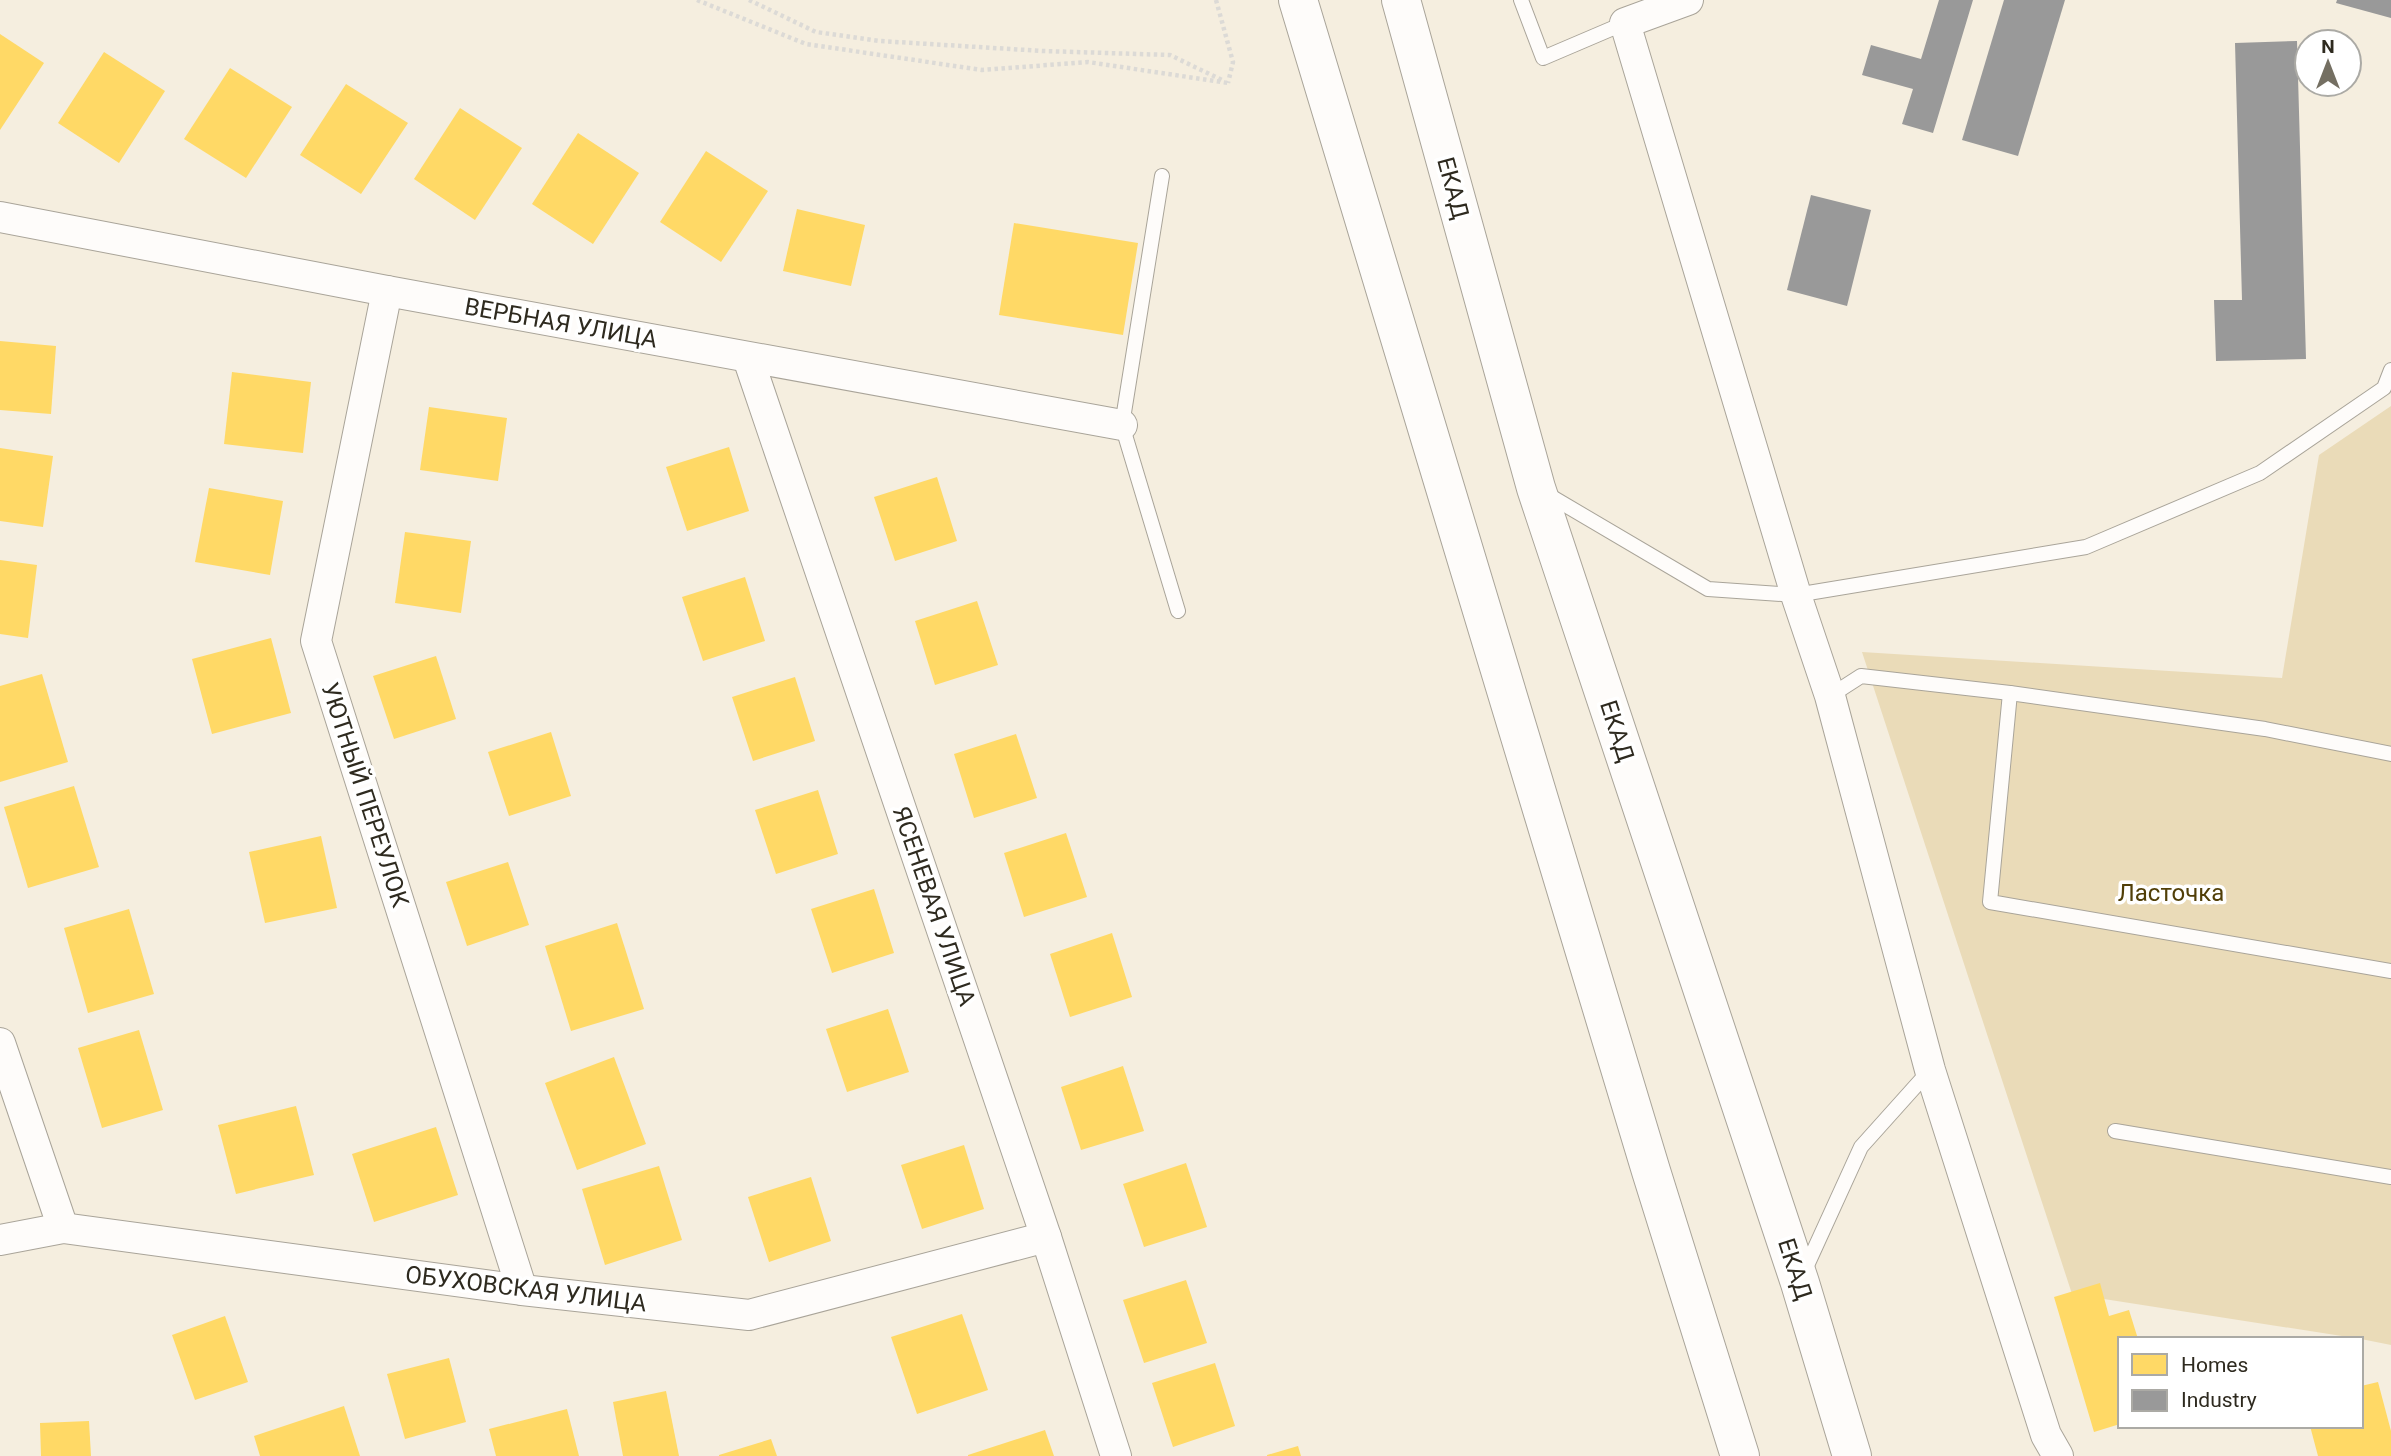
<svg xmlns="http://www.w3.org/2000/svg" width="2391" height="1456" font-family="Roboto,sans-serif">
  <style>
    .green { fill: #eadbb8 }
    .homes { fill: #ffd966 }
    .industry { fill: #999 }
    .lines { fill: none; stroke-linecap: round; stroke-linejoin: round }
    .service-casing { stroke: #a9a499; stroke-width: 16 }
    .minor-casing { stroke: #a9a499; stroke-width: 32 }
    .trunk-casing { stroke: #a9a499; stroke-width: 40 }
    .path { stroke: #dcdad6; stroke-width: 4.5; stroke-dasharray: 3.5 3.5; stroke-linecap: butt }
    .service { stroke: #fefcfa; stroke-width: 14 }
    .minor { stroke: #fefcfa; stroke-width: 30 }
    .trunk { stroke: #fefcfa; stroke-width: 38 }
    .labels { text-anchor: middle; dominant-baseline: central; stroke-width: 7; stroke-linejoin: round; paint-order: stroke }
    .street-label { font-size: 24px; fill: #2e2a1f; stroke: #fff }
    .park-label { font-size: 24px; fill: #513f08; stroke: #fff }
  </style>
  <rect width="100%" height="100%" fill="#f5eedf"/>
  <polygon class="green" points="2391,406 2391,1345 2361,1339 2072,1294 1862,652 2282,678 2319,455"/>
  <g class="homes">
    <polygon points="0,34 44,63 0,130"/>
    <polygon points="104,52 165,91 119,163 58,123"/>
    <polygon points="230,68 292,107 246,178 184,139"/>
    <polygon points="346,84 408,123 361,194 300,155"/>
    <polygon points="460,108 522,148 475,220 414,179"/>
    <polygon points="578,133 639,173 593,244 532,204"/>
    <polygon points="706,151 768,191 721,262 660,222"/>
    <polygon points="797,209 865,225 851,286 783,271"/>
    <polygon points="1014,223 1138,243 1123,335 999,315"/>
    <polygon points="0,341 56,346 51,414 0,410"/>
    <polygon points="232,372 311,382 303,453 224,444"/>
    <polygon points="429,407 507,418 498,481 420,470"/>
    <polygon points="729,447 749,511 687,531 666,467"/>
    <polygon points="0,448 53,456 43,527 0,521"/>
    <polygon points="937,477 957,541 895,561 874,497"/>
    <polygon points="209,488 283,501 270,575 195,562"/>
    <polygon points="405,532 471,541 461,613 395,603"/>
    <polygon points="0,560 37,565 28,638 0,634"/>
    <polygon points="745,577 765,641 703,661 682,597"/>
    <polygon points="977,601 998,665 935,685 915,621"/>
    <polygon points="271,638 291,713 212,734 192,659"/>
    <polygon points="436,656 456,719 394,739 373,676"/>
    <polygon points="42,674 68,762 0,782 0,686"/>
    <polygon points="795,677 815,741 753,761 732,697"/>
    <polygon points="551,732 571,796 509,816 488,752"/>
    <polygon points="1016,734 1037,798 974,818 954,754"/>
    <polygon points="74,786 99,867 28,888 4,807"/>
    <polygon points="818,790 838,854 776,874 755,810"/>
    <polygon points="1066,833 1087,897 1024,917 1004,853"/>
    <polygon points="321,836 337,908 265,923 249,852"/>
    <polygon points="508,862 529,925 467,946 446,882"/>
    <polygon points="874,889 894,953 832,973 811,909"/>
    <polygon points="129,909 154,994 88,1013 64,928"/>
    <polygon points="617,923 644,1009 571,1031 545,946"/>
    <polygon points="1112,933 1132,997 1070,1017 1050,954"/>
    <polygon points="888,1009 909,1072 847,1092 826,1029"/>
    <polygon points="139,1030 163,1110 102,1128 78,1048"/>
    <polygon points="614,1057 646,1144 577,1170 545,1083"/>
    <polygon points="1123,1066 1144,1131 1081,1150 1061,1087"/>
    <polygon points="296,1106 314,1175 236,1194 218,1125"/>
    <polygon points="436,1127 458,1195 374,1222 352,1154"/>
    <polygon points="964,1145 984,1209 922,1229 901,1165"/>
    <polygon points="1186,1163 1207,1227 1144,1247 1123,1184"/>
    <polygon points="659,1166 682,1240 605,1265 582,1189"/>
    <polygon points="811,1177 831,1241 769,1262 748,1197"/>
    <polygon points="1186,1280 1207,1343 1144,1363 1123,1300"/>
    <polygon points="2100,1283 2109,1316 2129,1310 2138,1339 2120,1339 2120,1424 2094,1432 2054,1297"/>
    <polygon points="962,1314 988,1390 917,1414 891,1337"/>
    <polygon points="225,1316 248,1382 195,1400 172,1335"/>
    <polygon points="449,1358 466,1422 405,1439 387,1374"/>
    <polygon points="1215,1363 1235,1426 1173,1447 1152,1383"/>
    <polygon points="2378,1382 2391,1431 2391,1456 2318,1456 2310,1426 2361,1426 2361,1386"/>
    <polygon points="666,1391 679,1456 623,1456 613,1402"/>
    <polygon points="344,1406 360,1456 260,1456 254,1436"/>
    <polygon points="567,1409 579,1456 496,1456 489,1429"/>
    <polygon points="89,1421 91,1456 41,1456 40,1423"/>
    <polygon points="1045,1430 1054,1456 968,1456 968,1455"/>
    <polygon points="771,1439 777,1456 719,1456 719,1455"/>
    <polygon points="1298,1446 1301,1456 1267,1456 1267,1455"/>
  </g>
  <g class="industry">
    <polygon points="1939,0 1973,0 1933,133 1902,124 1913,89 1862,75 1871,45 1921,59"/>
    <polygon points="2004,0 2065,0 2018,156 1962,140"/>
    <polygon points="2337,0 2391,0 2391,18 2336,3"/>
    <polygon points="2297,41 2306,359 2216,361 2214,300 2242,300 2235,43"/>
    <polygon points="1811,195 1871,210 1847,306 1787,290"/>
  </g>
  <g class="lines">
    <g class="service-casing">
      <g id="service">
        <polyline points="1521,0 1543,58 1625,23"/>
        <polyline points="1162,176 1122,425 1178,611"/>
        <polyline points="1545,493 1708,589 1796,595 2086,547 2260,473 2384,388 2391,370"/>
        <polyline points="2010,693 1990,902 2391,971"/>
        <polyline points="1830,696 1861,676 2010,693 2265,729 2391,754"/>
        <polyline points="2115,1131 2391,1177"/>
        <polyline points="1804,1272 1861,1147 1930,1070"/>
      </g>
    </g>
    <g class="minor-casing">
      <g id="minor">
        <polyline points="1688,0 1625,23 1796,595 1830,696 1930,1070 2046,1435 2058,1456"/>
        <polyline points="0,217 387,291 1122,425"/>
        <polyline points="387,291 316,641 522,1290"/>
        <polyline points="748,358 1046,1237 1116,1456"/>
        <polyline points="0,1043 63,1228"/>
        <polyline points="0,1240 63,1228 522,1290 749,1315 1046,1237"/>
      </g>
    </g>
    <g class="trunk-casing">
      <g id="trunk">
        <polyline points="1298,0 1651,1171 1740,1456"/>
        <polyline points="1401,0 1536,488 1800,1283 1852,1456"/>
      </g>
    </g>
    <g class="path">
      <polyline points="697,0 806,44 982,70 1088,62 1228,83"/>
      <polyline points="749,0 816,32 880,41 1043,51 1170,55 1224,81"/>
      <polyline points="1216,0 1233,62 1228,83"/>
    </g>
    <use href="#service" class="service"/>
    <use href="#minor" class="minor"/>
    <use href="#trunk" class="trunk"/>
  </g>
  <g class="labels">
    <g class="street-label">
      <text transform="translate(1453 188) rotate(75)">ЕКАД</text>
      <text transform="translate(561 323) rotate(10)">ВЕРБНАЯ УЛИЦА</text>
      <text transform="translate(1617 731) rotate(72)">ЕКАД</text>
      <text transform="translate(365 795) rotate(72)">УЮТНЫЙ ПЕРЕУЛОК</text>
      <text transform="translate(934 906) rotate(71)">ЯСЕНЕВАЯ УЛИЦА</text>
      <text transform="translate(1795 1269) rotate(72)">ЕКАД</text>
      <text transform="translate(526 1289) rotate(7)">ОБУХОВСКАЯ УЛИЦА</text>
    </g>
    <g class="park-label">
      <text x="2171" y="893">Ласточка</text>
    </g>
  </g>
  <rect x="2118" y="1337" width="245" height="91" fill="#ffffff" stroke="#abaaa5" stroke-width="2"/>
  <rect x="2132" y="1354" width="35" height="21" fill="#ffd966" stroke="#abaaa5" stroke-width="2"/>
  <text x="2181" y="1372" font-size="21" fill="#2e2a1f">Homes</text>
  <rect x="2132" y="1390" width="35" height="21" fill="#999999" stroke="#abaaa5" stroke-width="2"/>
  <text x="2181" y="1407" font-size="21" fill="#2e2a1f">Industry</text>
  <g transform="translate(2328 63)"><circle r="33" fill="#ffffff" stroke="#abaaa5" stroke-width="2"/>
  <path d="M0-5L12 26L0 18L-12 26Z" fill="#746f62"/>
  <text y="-10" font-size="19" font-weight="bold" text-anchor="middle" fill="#2e2a1f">N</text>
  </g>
</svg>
